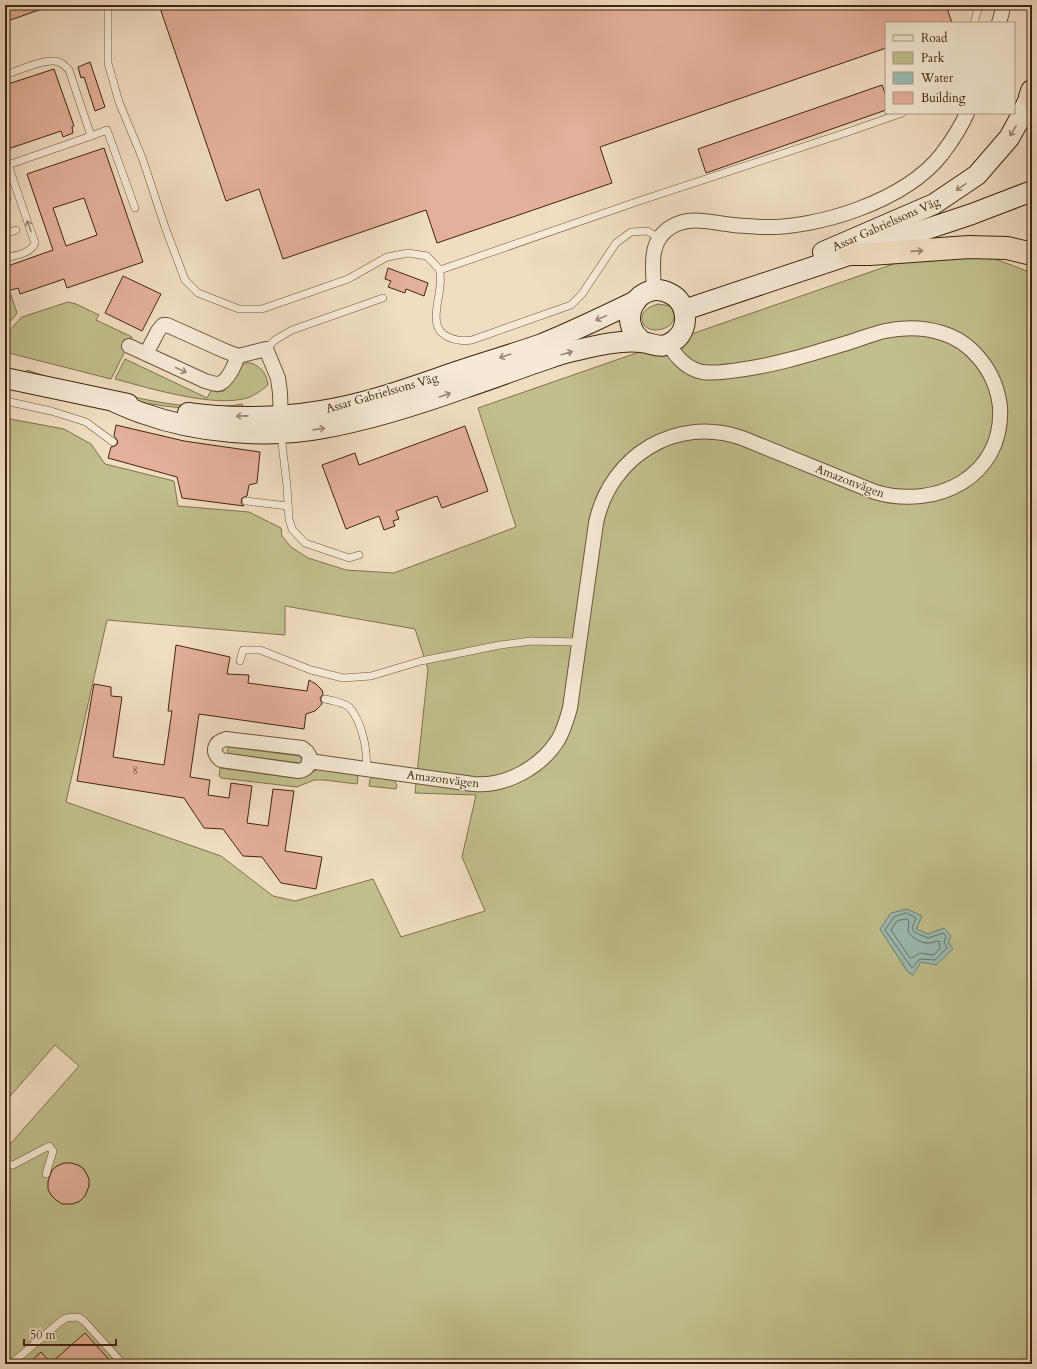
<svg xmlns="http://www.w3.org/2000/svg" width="1037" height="1369" font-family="Cardo,serif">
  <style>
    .green { fill: #c1bf8e; stroke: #80724e; fill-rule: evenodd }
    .water { fill: #9bbcb4; stroke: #768072 }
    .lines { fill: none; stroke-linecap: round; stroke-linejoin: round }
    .shore { stroke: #6c7162; stroke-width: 1 }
    .building { fill: #e5b09b; stroke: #3e260f; fill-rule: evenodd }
    .lane-casing { stroke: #6b543c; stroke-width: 8 }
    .street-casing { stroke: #6b543c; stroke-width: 16 }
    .secondary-casing { stroke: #3e260f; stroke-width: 22 }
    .highway-casing { stroke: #3e260f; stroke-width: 24 }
    .lane { stroke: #f6ead7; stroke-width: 7 }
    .street { stroke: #f6ead7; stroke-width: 14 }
    .secondary { stroke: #f6ead7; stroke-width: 20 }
    .highway { stroke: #f1dec2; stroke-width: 22 }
    .oneway { stroke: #9a8873 }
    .oneway2 { stroke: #988268 }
    .labels { text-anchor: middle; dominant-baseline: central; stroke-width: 3; stroke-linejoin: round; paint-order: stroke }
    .number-label { font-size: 10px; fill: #684832 }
    .street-label { font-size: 12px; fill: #3e260f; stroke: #f6ead7 }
  </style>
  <rect width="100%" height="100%" fill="#f1dec2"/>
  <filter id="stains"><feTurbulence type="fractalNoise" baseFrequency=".005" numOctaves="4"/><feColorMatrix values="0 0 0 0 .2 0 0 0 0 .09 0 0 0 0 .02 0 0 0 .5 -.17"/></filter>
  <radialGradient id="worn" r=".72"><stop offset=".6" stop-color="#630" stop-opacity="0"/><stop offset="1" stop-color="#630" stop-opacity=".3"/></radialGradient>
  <g class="green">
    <path d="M954,243L1032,273V1364H5V1150L79,1066L55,1045L5,1102V418L64,429L91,444L105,464L174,481L178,506L249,512L281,528L282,536L291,547L308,558L346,570L394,573L516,527L478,408ZM285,606L415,629L428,669L415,793L476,795L462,857L485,911L401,937L373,879L295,901L273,896L221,856L66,802L107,620L285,635ZM922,916L916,929L928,935L913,975L908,972L880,929Z"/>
    <polygon points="10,292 17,313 5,328 5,293"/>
    <polygon points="68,302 76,304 99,315 96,320 132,337 111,379 5,352 5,335 22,317"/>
    <path d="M658,304L670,306C688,329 642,340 642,318C642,310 651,306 658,304Z"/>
    <path d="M125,359L207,398L212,389L216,392L224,391C234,382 239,353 257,366C264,370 267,377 268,385C262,390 254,396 247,398C214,408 149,388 115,379Z"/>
    <path d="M27,370C49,378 72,383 95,388C141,399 195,413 242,404L244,409H191L164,406L139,402L26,373Z"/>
    <polygon points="230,747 300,756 303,761 300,763 230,754 227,751 228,748"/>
    <polygon points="220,768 294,778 306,776 318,769 357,775 358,779 357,784 324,780 314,780 297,787 221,778 219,776"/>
    <polygon points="373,777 394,780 397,785 396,789 369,786 370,779"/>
  </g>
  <polygon class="water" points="907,909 922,916 916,929 928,934 944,928 951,936 948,942 953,949 936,965 921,962 913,975 908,972 880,929 891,913"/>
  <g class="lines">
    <g class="shore">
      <polygon points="907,913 916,918 912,928 914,932 928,938 943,933 946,936 944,942 947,948 935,960 920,959 912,968 885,930 894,917"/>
      <path d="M907,919L909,921L908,931C910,937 922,944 929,943C933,943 935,941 939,941L940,948L934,955L920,953L912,958H910L891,930L897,921Z"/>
    </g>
  </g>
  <g class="building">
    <polygon points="5,5 50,5 50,6 5,22"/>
    <polygon points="159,5 946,5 952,23 886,23 886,48 600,147 612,183 437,243 426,210 283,259 259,189 226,201"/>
    <polygon points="90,62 105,107 95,111 84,77 81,78 78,67"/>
    <polygon points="54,69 74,126 72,127 73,133 63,137 61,131 5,150 5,85"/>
    <polygon points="882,85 886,96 886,110 706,173 698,149"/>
    <path d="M104,148L143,262L67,288L64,279L20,294L18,288L5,292V267L53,250L27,174ZM84,198L97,235L66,246L53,208Z"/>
    <polygon points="388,268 428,283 424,296 406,289 405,293 388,287 391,281 385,279"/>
    <polygon points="123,276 161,294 142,331 105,313"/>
    <polygon points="116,425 184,441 260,452 257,483 249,485 247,496 242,498 241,503 244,506 182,498 177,477 108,458 111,447 115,446 118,443 117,440 114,436"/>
    <polygon points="465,426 488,491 442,508 437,496 396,511 399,519 393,521 395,526 384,530 379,516 346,529 322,465 355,453 359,465"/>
    <polygon points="176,645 230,657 227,674 249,675 248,683 307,691 309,680 316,684 322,690 323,694 320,698 322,704 315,711 306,714 304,729 199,714 190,777 210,780 208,795 229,798 231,783 252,786 247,823 268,826 273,789 294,791 285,851 322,857 316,889 281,883 262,857 243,856 223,829 204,828 184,798 77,781 94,684 111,687 111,696 122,697 113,757 164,765 172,711 168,711"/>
    <polygon points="64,1163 71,1163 78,1165 84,1169 89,1179 89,1186 85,1196 80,1201 73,1204 62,1204 56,1200 51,1195 48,1189 48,1181 52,1170 57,1166"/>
    <polygon points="85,1333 113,1364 28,1364 41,1352 51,1363"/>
  </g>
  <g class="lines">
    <g class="lane-casing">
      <g id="lane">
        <polyline points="108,5 108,63 119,102 143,160 165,227 185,280 198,293 239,309 262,309 348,279 387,257 408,253 427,256 440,270"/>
        <polyline points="974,23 979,5"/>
        <path d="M5,75C18,71 47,57 59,62C64,64 66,67 69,70L91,136L5,166"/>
        <polyline points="91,136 107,130 135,208"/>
        <polyline points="5,200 7,199"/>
        <polyline points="5,234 16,230"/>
        <path d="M5,258C16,255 30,254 35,243L8,165"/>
        <polyline points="440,270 636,202 848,132 902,113"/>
        <path d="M440,270C440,275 441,281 440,286C439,303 428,328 448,337C457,341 463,341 472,340L571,305L582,294L616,243L631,232L647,231L660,238"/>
        <polyline points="266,349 275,340 292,330 383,298"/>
        <polyline points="5,399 10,402 51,411 86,422 113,442"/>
        <polyline points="281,435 287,486 289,519 292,529 305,543 349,558 359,555"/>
        <polyline points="246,501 288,506"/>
        <polyline points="240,661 243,650 260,650 311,670 343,678 371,676 421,661 500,645 531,641 580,642"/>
        <path d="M325,699C333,701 343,702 349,707C362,721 368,751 366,769"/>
        <polyline points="5,1164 13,1165 49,1146 53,1151 46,1174"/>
        <polyline points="11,1364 60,1322 66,1318 78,1317 84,1321 123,1364"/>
      </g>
    </g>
    <g class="street-casing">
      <g id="street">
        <polyline points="999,23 1002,12 1002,5"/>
        <path d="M654,290C653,267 648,241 671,227C691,215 712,223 733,225C742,226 751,226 760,227C818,229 905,201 942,154C951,142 961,127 967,113"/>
        <path d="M129,346L205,381C209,382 214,384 218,384C228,382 235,364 238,356L225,351L167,325H163L158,331L146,354"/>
        <polyline points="238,356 266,349 278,378 280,393 281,424"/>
        <path d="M226,739L302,748L307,752L310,757C309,765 308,769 299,771L221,760C211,752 214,742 226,739Z"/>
        <path d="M309,761L473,784C506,787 541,767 558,740C564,730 567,719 570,708L596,523C610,456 676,415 742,438L875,492C936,510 1004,477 1000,407C998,389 991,372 979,358C969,346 956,337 942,333C923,327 904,327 885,331C872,334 860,339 847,343C813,353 780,364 745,369C732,371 716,374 702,372C687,369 675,356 669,344"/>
      </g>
    </g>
    <g class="secondary-casing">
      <g id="secondary">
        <polyline points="823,252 934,204 977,175 1009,138 1018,122 1030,97"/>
        <polyline points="684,310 972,214 1032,191"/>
        <polyline points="5,378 128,404"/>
        <path d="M115,402C124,406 133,410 142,413C197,433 267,439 324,428C373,419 420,404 467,387C488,380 510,372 532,364C545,360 559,354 573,351C595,346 618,340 641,342C654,343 661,351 675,340C690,328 688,303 671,294C640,277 613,320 643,342"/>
        <path d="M188,413C231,419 277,418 320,411C367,404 412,387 456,372C485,362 514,354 542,344C574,331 605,316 636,301"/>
      </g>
    </g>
    <g class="highway-casing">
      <g id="highway">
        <polyline points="1030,97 1032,91"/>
        <polyline points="850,254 870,254 969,247 1007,248 1032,254"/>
      </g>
    </g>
    <use href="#lane" class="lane"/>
    <use href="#street" class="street"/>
    <use href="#secondary" class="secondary"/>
    <use href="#highway" class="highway"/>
  </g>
  <defs><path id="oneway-shaft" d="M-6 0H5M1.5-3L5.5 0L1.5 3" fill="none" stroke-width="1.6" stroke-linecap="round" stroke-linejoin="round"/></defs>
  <g class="oneway">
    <use href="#oneway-shaft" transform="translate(1013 131) rotate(122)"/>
    <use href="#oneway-shaft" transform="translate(961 187) rotate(145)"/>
    <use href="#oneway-shaft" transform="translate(29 226) rotate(-110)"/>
    <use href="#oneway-shaft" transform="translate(601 318) rotate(156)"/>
    <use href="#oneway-shaft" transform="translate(567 353) rotate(-16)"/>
    <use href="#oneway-shaft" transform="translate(505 356) rotate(162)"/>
    <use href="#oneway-shaft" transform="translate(181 370) rotate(25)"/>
    <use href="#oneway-shaft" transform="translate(445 395) rotate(-19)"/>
    <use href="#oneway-shaft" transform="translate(242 416) rotate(179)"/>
    <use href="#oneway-shaft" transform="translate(319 429) rotate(-8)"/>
  </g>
  <use class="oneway2" href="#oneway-shaft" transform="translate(917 251) rotate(-4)"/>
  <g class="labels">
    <g class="number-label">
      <text x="135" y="771">8</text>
    </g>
    <g class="street-label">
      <text transform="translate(886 224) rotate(-24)">Assar Gabrielssons Väg</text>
      <text transform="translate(382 393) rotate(-16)">Assar Gabrielssons Väg</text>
      <text transform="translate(850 481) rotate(21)">Amazonvägen</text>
      <text transform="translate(443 779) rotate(7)">Amazonvägen</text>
    </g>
  </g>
  <rect width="1037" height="1369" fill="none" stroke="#f1dec2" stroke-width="20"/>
  <rect x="6" y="6" width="1025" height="1357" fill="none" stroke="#3e260f" stroke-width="2"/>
  <rect x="10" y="10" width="1017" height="1349" fill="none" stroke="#3e260f"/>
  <rect x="885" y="22" width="130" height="92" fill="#f6ead7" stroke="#ac9c87"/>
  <rect x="893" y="35" width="20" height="6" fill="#f6ead7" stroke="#ac9c87"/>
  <text x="921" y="42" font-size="12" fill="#3e260f">Road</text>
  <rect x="893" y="52" width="20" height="12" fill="#c1bf8e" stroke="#ac9c87"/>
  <text x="921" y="62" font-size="12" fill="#3e260f">Park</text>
  <rect x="893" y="72" width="20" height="12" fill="#9bbcb4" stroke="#ac9c87"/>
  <text x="921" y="82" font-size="12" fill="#3e260f">Water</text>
  <rect x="893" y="92" width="20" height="12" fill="#e5b09b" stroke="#ac9c87"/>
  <text x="921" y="102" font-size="12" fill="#3e260f">Building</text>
  <path d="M24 1339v6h92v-6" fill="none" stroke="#3e260f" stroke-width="2"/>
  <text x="30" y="1339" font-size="12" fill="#3e260f" stroke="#f6ead7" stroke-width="3" paint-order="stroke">50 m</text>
  <rect width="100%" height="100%" filter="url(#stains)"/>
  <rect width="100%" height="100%" fill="url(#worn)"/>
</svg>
